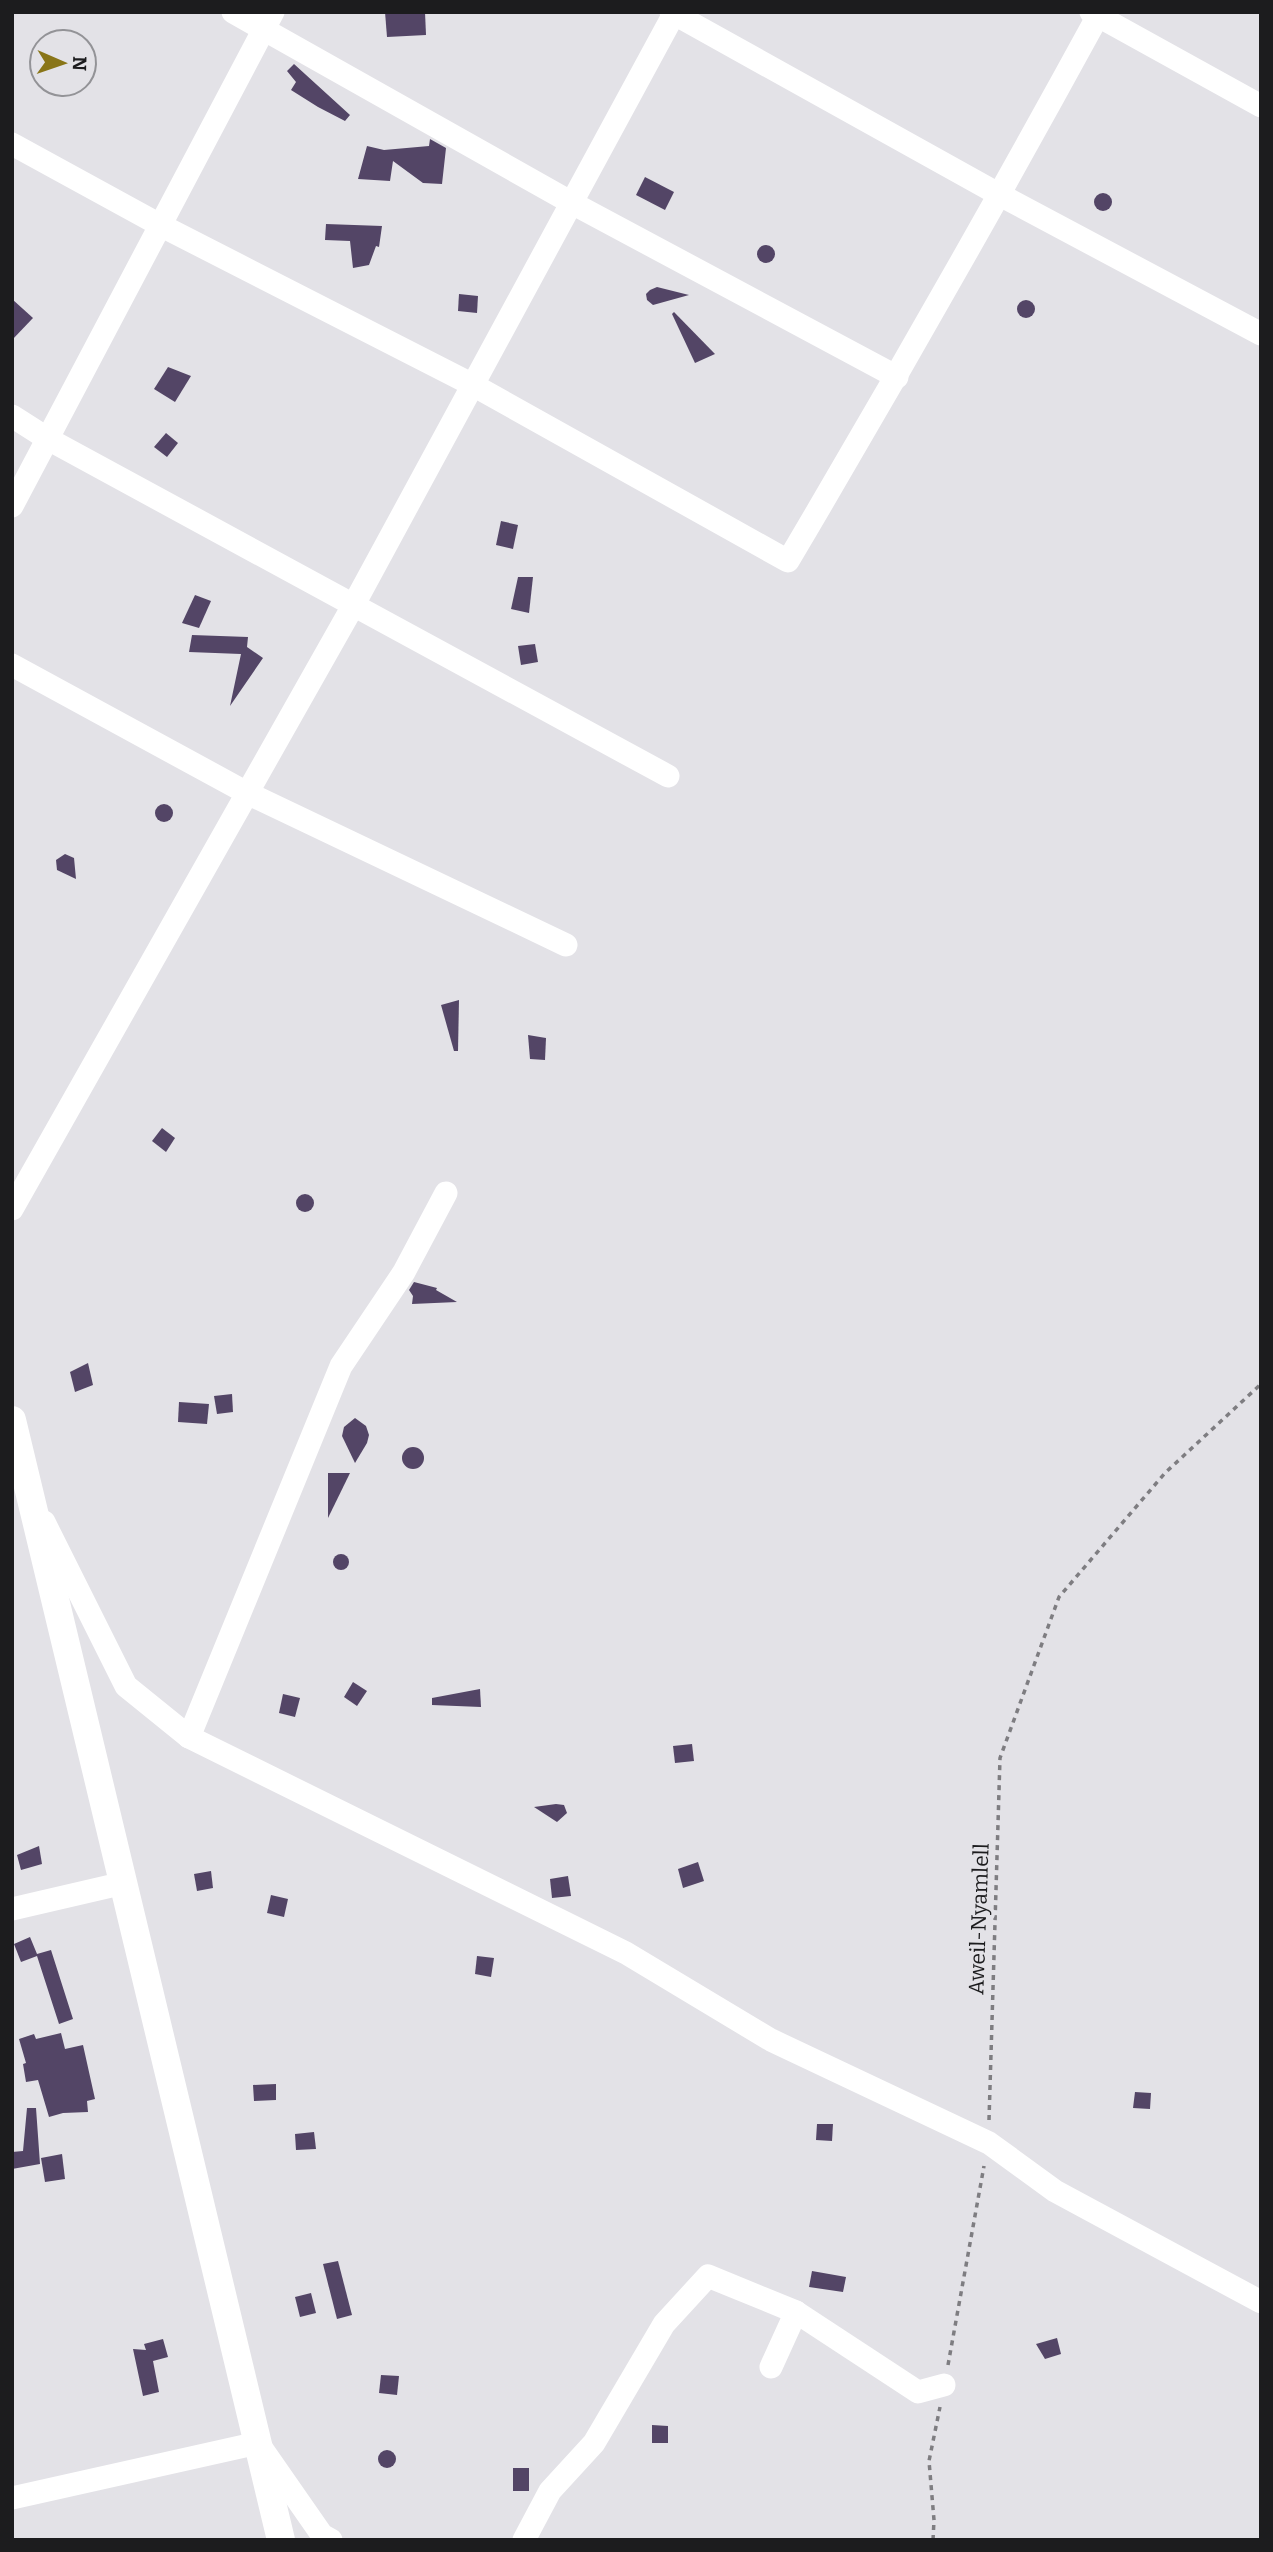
<svg xmlns="http://www.w3.org/2000/svg" width="1273" height="2552" font-family="Bitter,serif">
  <style>
    .building { fill: #534566 }
    .lines { fill: none; stroke-linecap: round; stroke-linejoin: round }
    .path { stroke: #7e7d81; stroke-width: 3.5; stroke-dasharray: 5 5; stroke-linecap: butt }
    .minor { stroke: #fff; stroke-width: 23 }
    .tertiary { stroke: #fff; stroke-width: 28 }
    .labels { text-anchor: middle; dominant-baseline: central; stroke-width: 7; stroke-linejoin: round; paint-order: stroke }
    .street-label { font-size: 21px; fill: #1c1c1e; stroke: #e3e2e7 }
  </style>
  <rect width="100%" height="100%" fill="#e3e2e7"/>
  <g class="building">
    <polygon points="385,12 425,12 426,35 387,37"/>
    <polygon points="294,64 350,115 345,121 318,107 291,90 296,82 287,71"/>
    <polygon points="430,139 446,148 442,184 423,183 393,161 390,181 358,179 367,146 384,150 429,146"/>
    <polygon points="645,177 674,192 665,210 636,195"/>
    <circle cx="1103" cy="202" r="9"/>
    <polygon points="326,224 382,226 379,247 376,246 369,265 353,268 350,241 325,240"/>
    <circle cx="766" cy="254" r="9"/>
    <polygon points="657,287 689,295 653,305 647,300 646,294 650,290"/>
    <polygon points="459,294 478,296 477,313 458,311"/>
    <polygon points="12,299 33,318 12,340"/>
    <circle cx="1026" cy="309" r="9"/>
    <polygon points="674,312 715,354 695,363 672,314"/>
    <polygon points="168,367 191,376 175,402 154,389"/>
    <polygon points="166,433 178,443 167,457 154,447"/>
    <polygon points="501,521 518,525 513,549 496,545"/>
    <polygon points="518,577 533,577 529,613 511,609"/>
    <polygon points="195,595 211,601 199,628 182,623"/>
    <polygon points="192,635 248,637 247,647 263,658 230,706 241,654 189,652"/>
    <polygon points="535,644 538,662 521,665 518,646"/>
    <circle cx="164" cy="813" r="9"/>
    <polygon points="65,854 74,858 76,879 57,870 56,860"/>
    <polygon points="459,1000 458,1051 454,1051 441,1005"/>
    <polygon points="528,1035 546,1038 545,1060 530,1059"/>
    <polygon points="162,1128 175,1138 166,1152 152,1141"/>
    <circle cx="305" cy="1203" r="9"/>
    <polygon points="414,1282 437,1288 436,1290 457,1302 412,1304 413,1296 409,1290"/>
    <polygon points="88,1363 93,1385 75,1392 70,1372"/>
    <polygon points="232,1394 233,1412 217,1414 214,1396"/>
    <polygon points="179,1402 209,1404 207,1424 178,1422"/>
    <polygon points="355,1418 366,1426 369,1435 367,1443 355,1463 342,1436 344,1427"/>
    <circle cx="413" cy="1458" r="11"/>
    <polygon points="328,1473 350,1473 328,1518"/>
    <circle cx="341" cy="1562" r="8"/>
    <polygon points="353,1682 367,1691 357,1706 344,1697"/>
    <polygon points="480,1689 481,1707 432,1705 432,1698"/>
    <polygon points="283,1694 300,1698 295,1717 279,1713"/>
    <polygon points="692,1744 694,1761 675,1763 673,1746"/>
    <polygon points="556,1804 564,1805 567,1813 557,1822 534,1807"/>
    <polygon points="39,1846 42,1864 21,1870 17,1855"/>
    <polygon points="698,1862 704,1881 683,1888 678,1869"/>
    <polygon points="211,1871 213,1888 197,1891 194,1874"/>
    <polygon points="568,1876 571,1896 552,1898 550,1879"/>
    <polygon points="271,1895 288,1899 284,1917 267,1913"/>
    <polygon points="30,1937 37,1954 51,1950 73,2019 59,2024 37,1956 21,1962 14,1944"/>
    <polygon points="477,1956 494,1958 491,1977 475,1974"/>
    <polygon points="61,2033 65,2049 83,2045 95,2099 87,2101 88,2112 63,2113 49,2117 38,2080 26,2082 23,2064 26,2063 19,2039 34,2034 36,2039"/>
    <polygon points="276,2084 276,2100 254,2101 253,2085"/>
    <polygon points="1135,2092 1151,2093 1150,2109 1133,2108"/>
    <polygon points="27,2108 36,2108 40,2164 12,2169 12,2152 23,2151"/>
    <polygon points="817,2124 833,2124 832,2141 816,2140"/>
    <polygon points="314,2132 316,2149 296,2150 295,2134"/>
    <polygon points="62,2154 65,2179 45,2182 41,2158"/>
    <polygon points="338,2261 352,2315 337,2319 323,2264"/>
    <polygon points="812,2271 846,2277 843,2292 809,2287"/>
    <polygon points="311,2293 316,2313 300,2317 295,2297"/>
    <polygon points="1057,2338 1061,2354 1045,2359 1036,2344"/>
    <polygon points="163,2339 168,2357 153,2361 159,2392 143,2396 133,2349 146,2350 144,2344"/>
    <polygon points="381,2375 399,2376 397,2395 379,2393"/>
    <polygon points="652,2425 668,2426 668,2443 652,2443"/>
    <circle cx="387" cy="2459" r="9"/>
    <rect x="513" y="2468" width="16" height="23"/>
  </g>
  <g class="lines">
    <g class="path">
      <polyline points="989,2120 1000,1758 1059,1597 1165,1473 1261,1384"/>
      <polyline points="948,2365 984,2166"/>
      <polyline points="933,2540 934,2520 929,2461 940,2407"/>
    </g>
    <g class="minor">
      <polyline points="233,12 572,203 897,377"/>
      <polyline points="671,12 1000,195 1261,334"/>
      <polyline points="1091,12 1261,106"/>
      <path d="M12,144L160,225L473,385L788,561C895,380 999,197 1100,12"/>
      <polyline points="12,416 48,439 668,776"/>
      <polyline points="12,506 273,12"/>
      <polyline points="12,665 247,793 566,945"/>
      <polyline points="12,1209 353,606 675,12"/>
      <polyline points="44,1522 126,1686 189,1737 341,1366 404,1272 446,1193"/>
      <polyline points="189,1737 626,1953 771,2040 989,2143 1055,2191 1261,2302"/>
      <polyline points="12,1909 124,1883"/>
      <polyline points="796,2312 918,2392 944,2385"/>
      <polyline points="12,2498 258,2443 322,2535 331,2540"/>
      <polyline points="524,2540 550,2491 594,2443 664,2324 708,2276 796,2312 771,2367"/>
    </g>
    <polyline class="tertiary" points="12,1420 281,2540"/>
  </g>
  <g class="labels">
    <g class="street-label">
      <text transform="translate(979 1919) rotate(-88)">Aweil-Nyamlell</text>
    </g>
  </g>
  <rect width="1273" height="2552" fill="none" stroke="#1c1c1e" stroke-width="28"/>
  <g transform="translate(63 63) rotate(92)"><circle r="33" fill="#e3e2e7" stroke="#939397" stroke-width="2"/>
  <path d="M0-5L12 26L0 18L-12 26Z" fill="#897518"/>
  <text y="-10" font-size="19" font-weight="bold" text-anchor="middle" fill="#1c1c1e">N</text>
  </g>
</svg>
